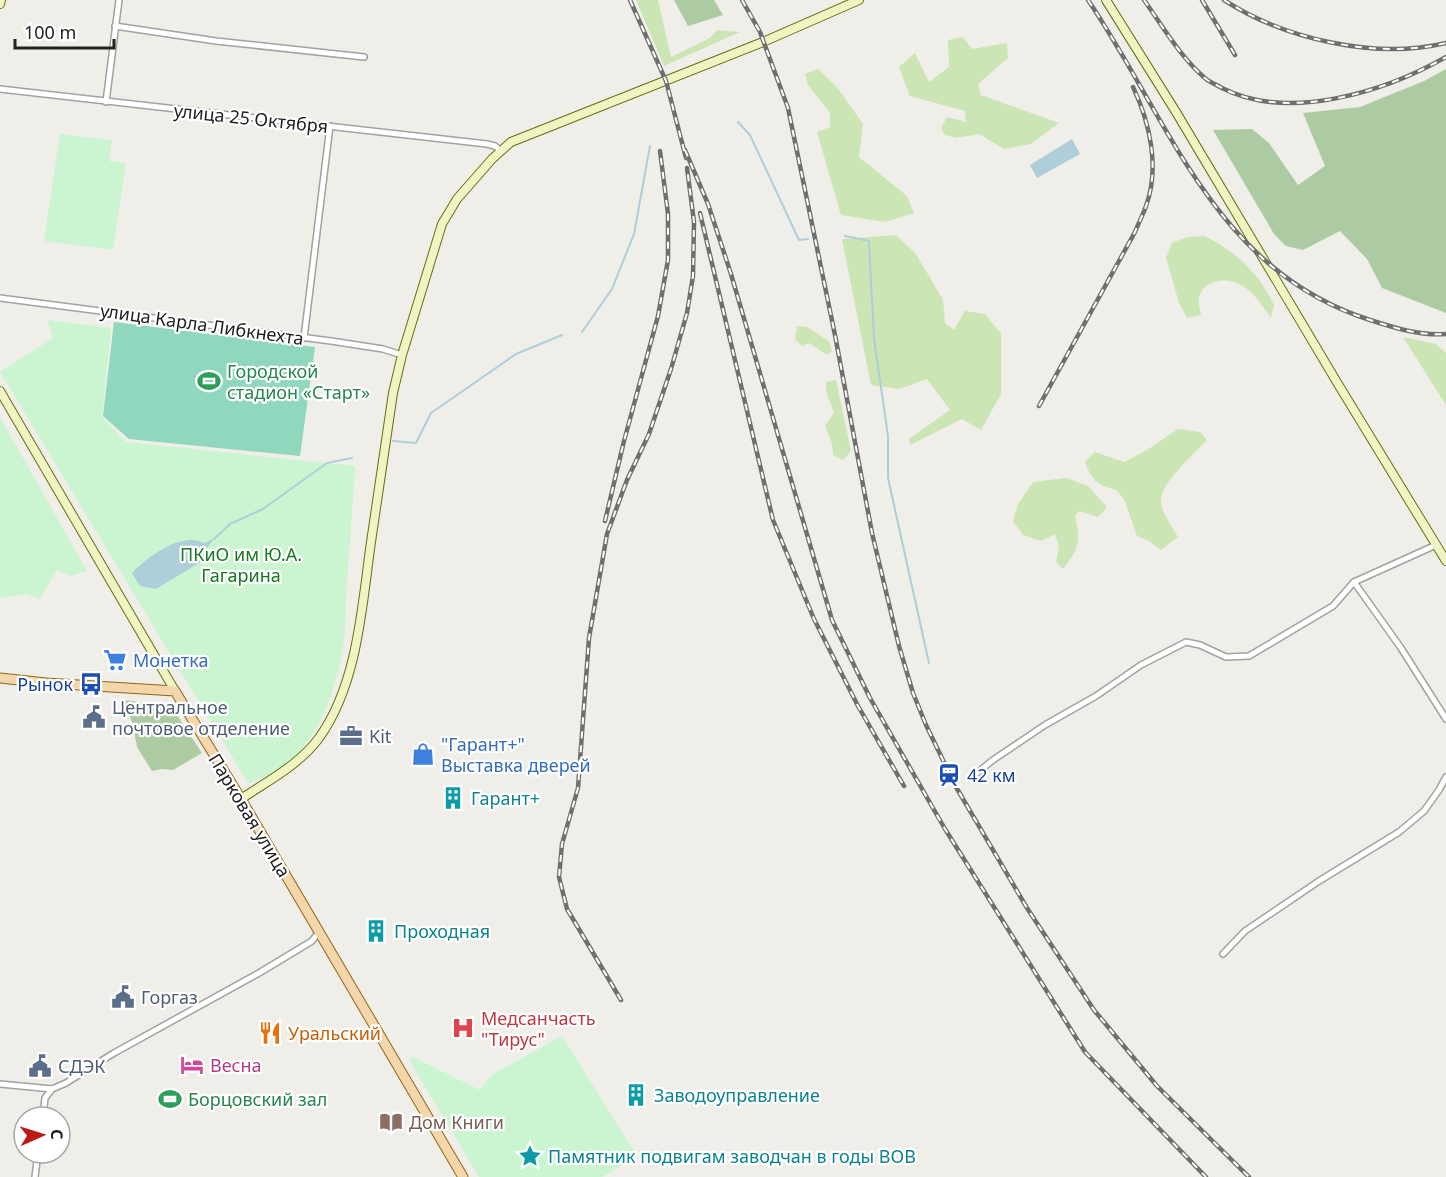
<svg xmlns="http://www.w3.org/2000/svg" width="1446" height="1177" font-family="'Noto Sans',sans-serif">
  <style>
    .grass { fill: #cbe5b4 }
    .forest { fill: #adcba2 }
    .park { fill: #cbf5d0 }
    .pitch { fill: #8fd7bd }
    .water { fill: #aeced9 }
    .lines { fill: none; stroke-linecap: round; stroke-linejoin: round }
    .stream { stroke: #aeced9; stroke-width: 2 }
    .street-casing { stroke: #a2a2a2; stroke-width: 8 }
    .secondary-casing { stroke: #637011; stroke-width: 10 }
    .primary-casing { stroke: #8f6810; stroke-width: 11 }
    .street { stroke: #fff; stroke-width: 5 }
    .secondary { stroke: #f0f4c3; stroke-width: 8 }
    .primary { stroke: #f3d6ab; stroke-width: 9 }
    .rail-casing { stroke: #6f6f6f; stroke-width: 4.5 }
    .rail { stroke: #fff; stroke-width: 2; stroke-dasharray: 7; stroke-linecap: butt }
    .labels { text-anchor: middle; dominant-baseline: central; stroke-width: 4.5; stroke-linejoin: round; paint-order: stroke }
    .street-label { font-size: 18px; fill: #212121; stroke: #fff }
    .leisure-label { font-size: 18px; fill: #27864d; stroke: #fff; text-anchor: start }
    .park-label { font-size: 18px; fill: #187722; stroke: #fff }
    .shop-label { font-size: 18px; fill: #366cbe; stroke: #fff; text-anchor: start }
    .transit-label { font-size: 18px; fill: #164399; stroke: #fff; text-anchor: end }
    .service-label { font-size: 18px; fill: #4e5e75; stroke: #fff; text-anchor: start }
    .culture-label { font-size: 18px; fill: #0d838f; stroke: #fff; text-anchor: start }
    .health-label { font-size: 18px; fill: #be3a42; stroke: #fff; text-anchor: start }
    .food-label { font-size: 18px; fill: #c56008; stroke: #fff; text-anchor: start }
    .hotel-label { font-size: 18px; fill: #b23c85; stroke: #fff; text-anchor: start }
    .education-label { font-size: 18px; fill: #785e54; stroke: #fff; text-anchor: start }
  </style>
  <rect width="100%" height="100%" fill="#f0eee9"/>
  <g class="grass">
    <polygon points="636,0 658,0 671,57 710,38 717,30 740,32 664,66"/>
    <polygon points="963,37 972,49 1007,43 1008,58 978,84 981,95 1059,123 1031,144 1004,149 979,134 956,138 945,135 941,128 947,117 966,122 965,111 910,96 899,67 915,53 929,82 949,67 948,40"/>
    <polygon points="818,69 837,87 863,124 859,157 907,196 914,213 885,222 841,215 817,132 830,127 830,113 808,85 805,74"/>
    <polygon points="896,235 916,254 943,300 945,323 954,330 965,311 985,314 1001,334 1001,394 981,430 962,419 910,445 909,439 950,410 927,379 899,389 871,385 842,239"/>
    <path d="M1205,236C1235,251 1260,274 1274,305L1271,318C1262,306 1253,290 1239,284C1225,277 1204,280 1199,297C1198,302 1200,309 1201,315L1187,318L1179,303L1166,258L1172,243L1187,237Z"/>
    <polygon points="797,326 807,327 829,341 832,351 827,355 809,343 802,346 795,339"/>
    <polygon points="1403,337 1436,344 1446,353 1446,405"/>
    <polygon points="836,380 851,451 843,460 833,455 832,443 825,426 834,413 826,392 826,382"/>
    <path d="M1178,429L1200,432L1207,440C1195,453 1158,485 1161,503C1163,515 1172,526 1178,537L1161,550L1149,541L1137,536L1124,499L1115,489C1097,486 1091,478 1085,462L1095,452L1124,462L1147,450Z"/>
    <path d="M1066,478L1088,486L1107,507L1098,517L1079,511L1075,517C1082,542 1078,550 1063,569L1056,562L1059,546L1055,534L1041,541L1023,535L1013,521L1018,504L1033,482Z"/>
  </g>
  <g class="forest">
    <polygon points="674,0 714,0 723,15 688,26"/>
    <polygon points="1446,69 1446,313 1382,288 1367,259 1340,231 1303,250 1286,246 1274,234 1213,130 1252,129 1269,143 1298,185 1325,166 1303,113 1360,107 1424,81"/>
    <polygon points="124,700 171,706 202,753 173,770 162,769 152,771 137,747 133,725"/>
  </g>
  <g class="park">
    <polygon points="60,134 112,140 109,161 126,163 113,250 44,241"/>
    <path d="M47,320L111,328L102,417L126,442L355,466C353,504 350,542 347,580C345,605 347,633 341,658C329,715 307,764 248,783L0,372L53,338Z"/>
    <polygon points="0,417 87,571 71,576 57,570 40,599 26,594 2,598 0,597"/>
    <polygon points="562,1036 637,1156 602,1177 479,1177 409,1060 413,1057 480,1090 491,1075"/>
  </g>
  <polygon class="pitch" points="114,322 315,347 300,456 129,439 103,416"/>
  <g class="water">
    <polygon points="1072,139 1080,154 1037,178 1030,165"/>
    <path d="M215,538L206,549L204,560L156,589L140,586L132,573C147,557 182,531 204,543Z"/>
  </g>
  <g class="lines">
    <g class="stream">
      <polyline points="738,122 750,135 799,240 808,239"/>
      <polyline points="845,236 869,241 874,339 888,436 888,478 929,663"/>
      <polyline points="582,332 612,289 634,234 650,146"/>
      <polyline points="393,441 416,443 431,413 516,354 562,335"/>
      <polyline points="214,539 230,524 263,509 327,463 352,458"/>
    </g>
    <g class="street-casing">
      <g id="street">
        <polyline points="115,26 216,41 364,57"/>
        <polyline points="0,89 487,144 495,146 500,150"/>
        <polyline points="106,102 119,0"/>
        <polyline points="0,298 331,341 383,349 402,355"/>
        <polyline points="304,338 330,126"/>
        <polyline points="1354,582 1401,648 1446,719"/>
        <polyline points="972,777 993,760 1045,725 1096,696 1141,665 1186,642 1200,645 1226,657 1249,656 1333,606 1354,582 1436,545"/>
        <polyline points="1223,954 1245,931 1319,881 1399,832 1424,811 1439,790 1446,777"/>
        <polyline points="0,1084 52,1089 66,1083 114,1053 259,973 312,941 319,932"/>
        <polyline points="43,1117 45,1098 52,1089"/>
        <polyline points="35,1177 38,1153"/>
      </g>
    </g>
    <g class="secondary-casing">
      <g id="secondary">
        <polyline points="1106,0 1176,112 1338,384 1446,561"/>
        <polyline points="0,4 1,0"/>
        <polyline points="0,391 175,691"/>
        <path d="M241,799C269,780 299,765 319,738C358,684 362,605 371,542C378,492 386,443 393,393L402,355L442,224L457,199L492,159L511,142L763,42L859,0"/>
      </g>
    </g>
    <g class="primary-casing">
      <polyline id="primary" points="0,678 46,683 175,691 241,799 463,1177"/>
    </g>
    <use href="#street" class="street"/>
    <use href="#secondary" class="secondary"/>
    <use href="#primary" class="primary"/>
    <g class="rail-casing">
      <g id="rail">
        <polyline points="630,0 666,81 686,158"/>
        <polyline points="742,0 760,32 788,108 835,335 872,533 899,646 913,693 926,725 956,787 1027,908 1094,1010 1157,1086 1249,1177"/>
        <path d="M1088,0C1171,123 1215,271 1370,320C1395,328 1420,336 1446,334"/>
        <path d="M1144,0C1163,27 1181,58 1206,79C1211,83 1217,85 1222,88C1288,122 1385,92 1446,57"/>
        <polyline points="1202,0 1235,55"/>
        <path d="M1224,0C1284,39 1376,60 1446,43"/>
        <polyline points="685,150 708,204 731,274 832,620 870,698 945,829 1085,1052 1206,1177"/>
        <polyline points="700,213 773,520 814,619 858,706 904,786"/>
        <path d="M1039,406L1135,232C1138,224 1143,215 1146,206C1160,168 1150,123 1133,87"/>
        <polyline points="605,521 624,441 658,316 668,260 668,214 660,151"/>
        <polyline points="621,1000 567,909 559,877 562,844 578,788 589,638 607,534 627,480 649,434 671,369 687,313 693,276 694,222 687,168"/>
      </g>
    </g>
    <use href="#rail" class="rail"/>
  </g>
  <defs>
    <g id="stadium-bare" transform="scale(1.8)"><path d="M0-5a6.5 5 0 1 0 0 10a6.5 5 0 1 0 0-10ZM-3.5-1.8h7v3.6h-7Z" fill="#2e9e5b" stroke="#fff" stroke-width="2.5" paint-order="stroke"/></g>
    <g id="supermarket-bare" transform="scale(1.8)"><path d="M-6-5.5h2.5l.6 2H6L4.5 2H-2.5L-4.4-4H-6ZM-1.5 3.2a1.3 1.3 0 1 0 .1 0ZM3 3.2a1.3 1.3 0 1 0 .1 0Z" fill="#3f7fe0" stroke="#fff" stroke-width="2.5" paint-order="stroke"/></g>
    <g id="bus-bare" transform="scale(1.8)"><path d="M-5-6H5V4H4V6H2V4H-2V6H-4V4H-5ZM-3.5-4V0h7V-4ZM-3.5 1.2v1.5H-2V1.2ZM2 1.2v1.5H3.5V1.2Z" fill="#1a4fb4" stroke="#fff" stroke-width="2.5" paint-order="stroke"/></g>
    <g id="civic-bare" transform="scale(1.8)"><path d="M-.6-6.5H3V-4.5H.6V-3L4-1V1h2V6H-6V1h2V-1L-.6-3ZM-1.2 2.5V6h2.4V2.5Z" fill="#5c6f8a" stroke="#fff" stroke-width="2.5" paint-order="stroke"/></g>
    <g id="office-bare" transform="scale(1.8)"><path d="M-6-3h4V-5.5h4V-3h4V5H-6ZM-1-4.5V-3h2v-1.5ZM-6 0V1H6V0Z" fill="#5c6f8a" stroke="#fff" stroke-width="2.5" paint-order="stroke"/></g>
    <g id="shop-bare" transform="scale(1.8)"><path d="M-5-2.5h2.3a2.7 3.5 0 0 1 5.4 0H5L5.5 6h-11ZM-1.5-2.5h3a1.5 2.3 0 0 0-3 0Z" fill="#3f7fe0" stroke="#fff" stroke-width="2.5" paint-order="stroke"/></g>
    <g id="station-bare" transform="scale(1.8)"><path d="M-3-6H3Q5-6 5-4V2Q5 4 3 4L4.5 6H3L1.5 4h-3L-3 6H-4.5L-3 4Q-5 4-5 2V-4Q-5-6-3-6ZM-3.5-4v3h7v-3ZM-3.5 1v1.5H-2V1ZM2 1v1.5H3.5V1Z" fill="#1a4fb4" stroke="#fff" stroke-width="2.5" paint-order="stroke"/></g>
    <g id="building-bare" transform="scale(1.8)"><path d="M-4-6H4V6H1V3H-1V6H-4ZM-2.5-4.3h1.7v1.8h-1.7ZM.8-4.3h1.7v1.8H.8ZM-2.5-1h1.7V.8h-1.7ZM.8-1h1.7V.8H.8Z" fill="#0f9aa8" stroke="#fff" stroke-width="2.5" paint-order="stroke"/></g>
    <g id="hospital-bare" transform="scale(1.8)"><path d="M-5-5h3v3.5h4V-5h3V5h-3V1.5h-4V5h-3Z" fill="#e0444e" stroke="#fff" stroke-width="2.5" paint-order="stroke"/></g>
    <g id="restaurant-bare" transform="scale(1.8)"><path d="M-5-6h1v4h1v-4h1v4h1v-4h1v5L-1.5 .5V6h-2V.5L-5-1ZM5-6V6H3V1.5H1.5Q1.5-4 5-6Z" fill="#e8710a" stroke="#fff" stroke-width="2.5" paint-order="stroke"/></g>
    <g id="hotel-bare" transform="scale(1.8)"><path d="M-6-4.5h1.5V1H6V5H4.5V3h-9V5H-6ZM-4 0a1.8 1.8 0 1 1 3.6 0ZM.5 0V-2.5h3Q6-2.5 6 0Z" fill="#d1479c" stroke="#fff" stroke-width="2.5" paint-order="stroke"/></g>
    <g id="library-bare" transform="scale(1.8)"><path d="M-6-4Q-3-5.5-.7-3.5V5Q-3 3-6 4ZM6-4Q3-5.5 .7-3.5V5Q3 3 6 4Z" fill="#8d6e63" stroke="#fff" stroke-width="2.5" paint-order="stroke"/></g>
    <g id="sight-bare" transform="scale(1.8)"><path d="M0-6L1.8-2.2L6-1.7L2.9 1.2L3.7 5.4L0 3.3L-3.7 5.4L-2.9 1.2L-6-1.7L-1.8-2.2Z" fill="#0f9aa8" stroke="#fff" stroke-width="2.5" paint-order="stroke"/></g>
  </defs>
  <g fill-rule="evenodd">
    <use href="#stadium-bare" x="209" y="381"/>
    <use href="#supermarket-bare" x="115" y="660"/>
    <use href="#bus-bare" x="91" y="684"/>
    <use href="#civic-bare" x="94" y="717"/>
    <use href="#office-bare" x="351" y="736"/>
    <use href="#shop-bare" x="423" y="754"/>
    <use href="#station-bare" x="949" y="775"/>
    <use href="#building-bare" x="453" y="798"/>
    <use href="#building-bare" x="376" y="931"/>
    <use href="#civic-bare" x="123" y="997"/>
    <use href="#hospital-bare" x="463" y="1028"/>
    <use href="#restaurant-bare" x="270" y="1033"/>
    <use href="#hotel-bare" x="192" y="1065"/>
    <use href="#civic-bare" x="40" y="1066"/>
    <use href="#building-bare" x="636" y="1095"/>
    <use href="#stadium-bare" x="170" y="1099"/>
    <use href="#library-bare" x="391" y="1122"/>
    <use href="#sight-bare" x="530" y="1156"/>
  </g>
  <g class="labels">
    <g class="street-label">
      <text transform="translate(251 118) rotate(6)">улица 25 Октября</text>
      <text transform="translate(202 324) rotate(8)">улица Карла Либкнехта</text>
      <text transform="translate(250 815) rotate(59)">Парковая улица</text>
    </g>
    <g class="leisure-label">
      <text x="227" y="371">Городской<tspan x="227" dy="21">стадион «Старт»</tspan></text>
      <text x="188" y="1099">Борцовский зал</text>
    </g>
    <g class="park-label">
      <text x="241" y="554">ПКиО им Ю.А.<tspan x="241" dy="21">Гагарина</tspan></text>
    </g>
    <g class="shop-label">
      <text x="133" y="660">Монетка</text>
      <text x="441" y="744">"Гарант+"<tspan x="441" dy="21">Выставка дверей</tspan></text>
    </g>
    <g class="transit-label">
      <text x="73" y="684">Рынок</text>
      <text x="967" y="775" text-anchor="start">42 км</text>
    </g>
    <g class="service-label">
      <text x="112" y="707">Центральное<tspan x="112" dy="21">почтовое отделение</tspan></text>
      <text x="369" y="736">Kit</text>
      <text x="141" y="997">Горгаз</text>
      <text x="58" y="1066">СДЭК</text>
    </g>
    <g class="culture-label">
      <text x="471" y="798">Гарант+</text>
      <text x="394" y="931">Проходная</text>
      <text x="654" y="1095">Заводоуправление</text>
      <text x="548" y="1156">Памятник подвигам заводчан в годы ВОВ</text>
    </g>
    <g class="health-label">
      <text x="481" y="1018">Медсанчасть<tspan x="481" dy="21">"Тирус"</tspan></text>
    </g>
    <g class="food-label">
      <text x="288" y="1033">Уральский</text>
    </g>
    <g class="hotel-label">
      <text x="210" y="1065">Весна</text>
    </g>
    <g class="education-label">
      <text x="409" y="1122">Дом Книги</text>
    </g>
  </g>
  <g transform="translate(42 1135) rotate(87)"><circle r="28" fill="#ffffff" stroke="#a6a6a6" stroke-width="1.5"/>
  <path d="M0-4.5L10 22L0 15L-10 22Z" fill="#bd1a15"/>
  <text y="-9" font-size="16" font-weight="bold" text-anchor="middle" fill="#212121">С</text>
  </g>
  <path d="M15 39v9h99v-9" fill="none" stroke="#212121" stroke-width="3"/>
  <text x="24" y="39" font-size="18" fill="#212121" stroke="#ffffff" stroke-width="4.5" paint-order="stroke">100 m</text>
</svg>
